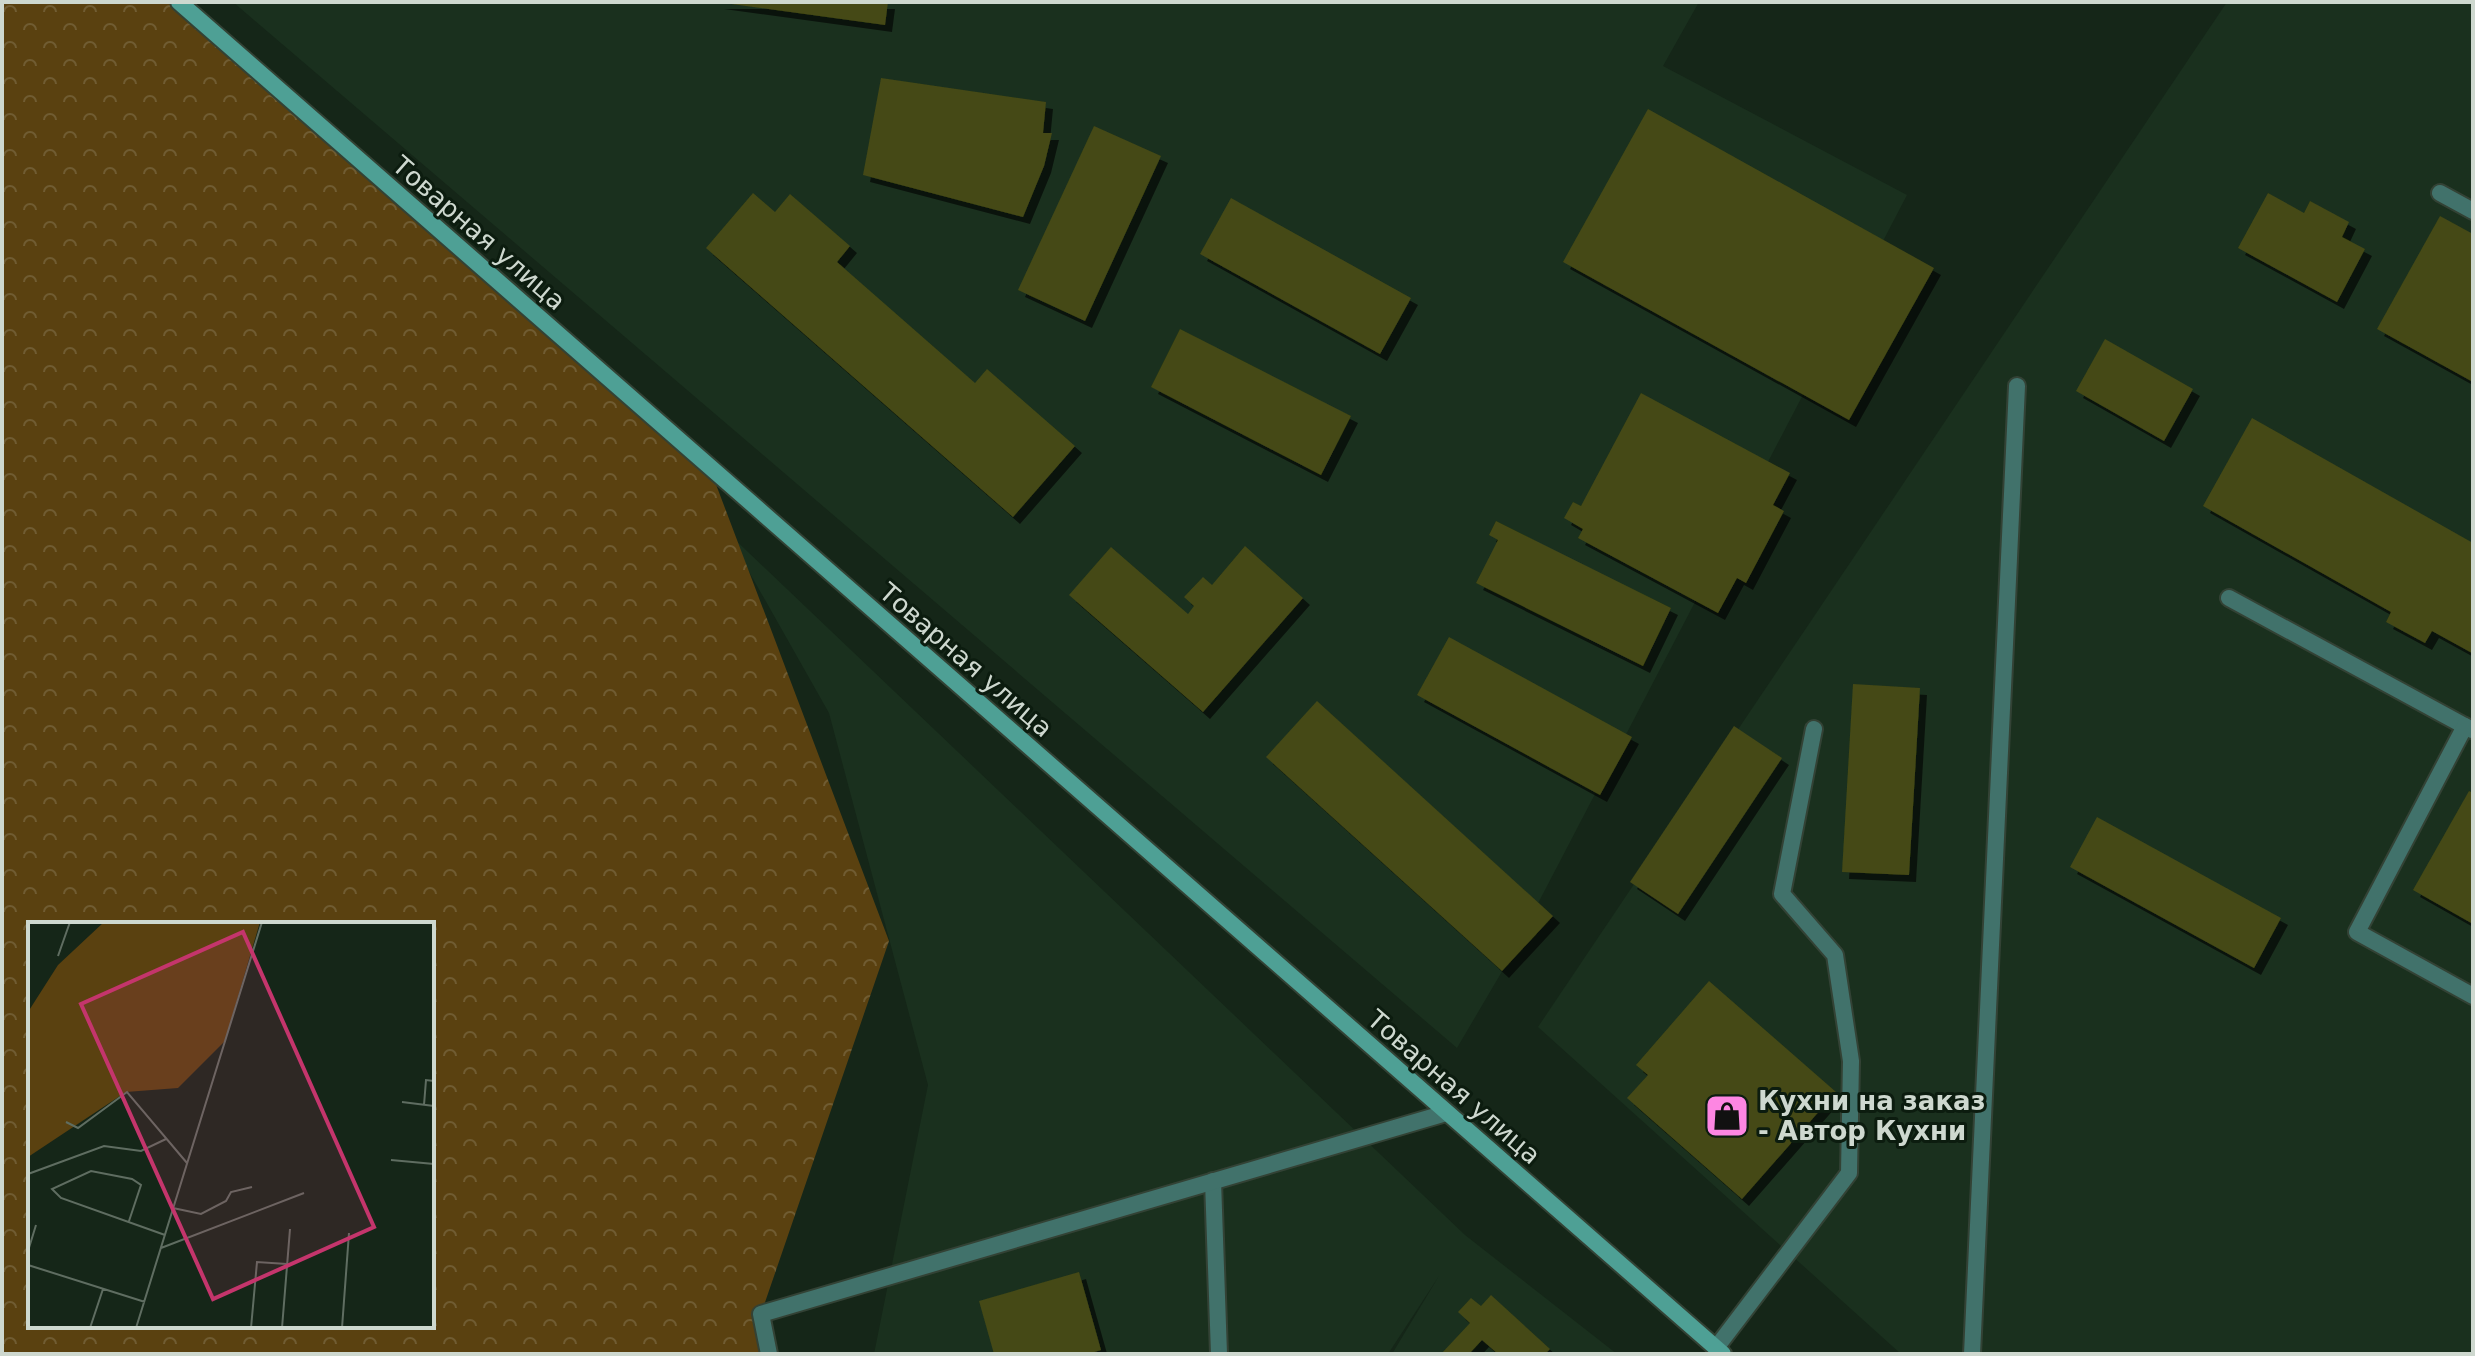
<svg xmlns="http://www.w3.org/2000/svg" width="2475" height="1356" font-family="'DejaVu Sans',sans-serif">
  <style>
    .built { fill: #1a301e }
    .forest { fill: url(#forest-crowns); fill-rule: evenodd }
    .building { fill: #444815; filter: url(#shadow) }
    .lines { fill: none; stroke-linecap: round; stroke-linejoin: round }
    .lane-casing { stroke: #334235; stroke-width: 20 }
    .secondary-casing { stroke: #334235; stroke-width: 20 }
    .lane { stroke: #41726b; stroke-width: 16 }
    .secondary { stroke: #4ea095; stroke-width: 16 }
    .labels { text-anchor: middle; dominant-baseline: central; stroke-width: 6; stroke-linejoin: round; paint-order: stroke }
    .street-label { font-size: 26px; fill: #ced8cf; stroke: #0c1c0f }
    .poi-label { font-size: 26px; font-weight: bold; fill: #ced8cf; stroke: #0c1c0f; text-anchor: start }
    .inset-road { fill: none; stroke: #5f6d61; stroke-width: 2 }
    .view { fill: #c4356c; fill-opacity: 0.15; stroke: #c4356c; stroke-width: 4 }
    .inset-edge { fill: none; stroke: #ced8cf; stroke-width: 4 }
  </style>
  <defs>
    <pattern id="forest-crowns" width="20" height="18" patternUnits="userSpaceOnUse" patternTransform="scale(2)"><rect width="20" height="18" fill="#5a4110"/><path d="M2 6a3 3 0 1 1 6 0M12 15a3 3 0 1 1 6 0" fill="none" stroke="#705c32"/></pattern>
    <filter id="shadow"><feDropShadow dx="7" dy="7" stdDeviation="0" flood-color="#0009"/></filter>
  </defs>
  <rect width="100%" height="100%" fill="#152618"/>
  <g class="built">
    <polygon points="233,2 1699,2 1663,66 1907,195 1507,963 1457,1048"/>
    <polygon points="2227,2 2473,2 2473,1354 1901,1354 1538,1027"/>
    <polygon points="726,531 1465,1235 1617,1354 1392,1354 1439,1276 1388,1354 874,1354 928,1085 829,713"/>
  </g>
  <path class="forest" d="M2,2H179L709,466L889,941L761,1314L767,1354H2ZM30,924H432V1326H30Z"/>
  <g class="building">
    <polygon points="717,2 888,2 885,25"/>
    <polygon points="881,78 1046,102 1043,133 1052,133 1044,166 1023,217 863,175"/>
    <polygon points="1648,109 1934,268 1849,420 1563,262"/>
    <polygon points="1094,126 1161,156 1085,321 1018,290"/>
    <polygon points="753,193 775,212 790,194 850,246 837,262 975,383 987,369 1075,446 1013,517 706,248"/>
    <polygon points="2268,193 2304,213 2310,201 2349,222 2342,237 2365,249 2337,302 2238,248"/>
    <polygon points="1231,198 1411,298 1380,354 1200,254"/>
    <polygon points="2440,216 2473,234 2473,382 2377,329"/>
    <polygon points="1180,329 1351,416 1321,475 1151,387"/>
    <polygon points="2105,339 2193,389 2164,441 2076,391"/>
    <polygon points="1641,393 1790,473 1773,505 1784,511 1746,583 1737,578 1718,613 1578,538 1583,529 1564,518 1573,502 1581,506"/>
    <polygon points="2252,418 2473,543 2472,653 2432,631 2425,643 2386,622 2391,612 2203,506"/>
    <polygon points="1496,521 1671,608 1643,666 1476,583 1498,540 1489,535"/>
    <polygon points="1245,546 1303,598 1203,712 1069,595 1111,547 1188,614 1194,606 1184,597 1203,577 1212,585"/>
    <polygon points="1449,637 1632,737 1600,795 1417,695"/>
    <polygon points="1853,684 1920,688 1909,875 1842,872"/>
    <polygon points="1317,701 1553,916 1502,971 1266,757"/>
    <polygon points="1734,726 1782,758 1678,914 1630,882"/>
    <polygon points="2469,791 2473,793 2473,924 2413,890"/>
    <polygon points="2097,817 2281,918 2254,968 2070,867"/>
    <polygon points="1709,981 1836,1092 1742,1199 1627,1098 1648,1075 1636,1065"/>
    <polygon points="1079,1272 1101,1350 1088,1354 994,1354 979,1301"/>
    <polygon points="1491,1295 1550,1349 1545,1354 1498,1354 1482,1340 1469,1354 1441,1354 1470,1323 1458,1312 1471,1298 1481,1306"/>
  </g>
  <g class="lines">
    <g class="lane-casing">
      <g id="lane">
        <polyline points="2440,193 2473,211"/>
        <polyline points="2229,598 2472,730"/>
        <polyline points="2465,726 2357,932 2473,996"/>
        <polyline points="1213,1181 1219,1354"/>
        <polyline points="1716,1348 1849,1173 1851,1061 1835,955 1782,894 1814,729"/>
        <polyline points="769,1354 761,1314 1446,1113"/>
        <polyline points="1972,1354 2017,386"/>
      </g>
    </g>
    <g class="secondary-casing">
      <polyline id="secondary" points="179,2 1723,1354"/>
    </g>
    <use href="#lane" class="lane"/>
    <use href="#secondary" class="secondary"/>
  </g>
  <defs>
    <g id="shop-square" transform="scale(2.3)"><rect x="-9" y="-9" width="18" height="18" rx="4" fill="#fd86e2" stroke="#0c1c0f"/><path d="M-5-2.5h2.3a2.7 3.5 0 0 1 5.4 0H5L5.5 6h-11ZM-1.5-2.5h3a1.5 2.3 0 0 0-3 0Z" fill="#111"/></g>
  </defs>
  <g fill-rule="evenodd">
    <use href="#shop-square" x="1727" y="1116"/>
  </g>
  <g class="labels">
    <g class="street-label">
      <text transform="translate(479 233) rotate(41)">Товарная улица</text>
      <text transform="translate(966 660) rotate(41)">Товарная улица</text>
      <text transform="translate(1454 1087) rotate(41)">Товарная улица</text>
    </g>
    <g class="poi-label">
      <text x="1758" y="1101">Кухни на заказ<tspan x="1758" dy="30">- Автор Кухни</tspan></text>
    </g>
  </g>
  <g transform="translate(28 922)">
    <rect width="406" height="406" fill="#152618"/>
    <path d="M76,0H232L197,119L150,166L98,170L0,235V90L30,43Z" fill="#5a4110"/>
    <path class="inset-road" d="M30,34L42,0M374,180L406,184M396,183L398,158L406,159M38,200L50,206L99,170L159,241M363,238L406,242M0,252L76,224L113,229L138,217M145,286L173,292L198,279L203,270L224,265M101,299L113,263L104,257L63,249L24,267L33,276L137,313M133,326L276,271M0,329L8,303M0,343L117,380M62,406L75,367M108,406L234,0M223,406L229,340L259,342M254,406L262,307M314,406L321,311"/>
    <path class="view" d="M215,10L346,305L185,377L53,82Z"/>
    <rect width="406" height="406" class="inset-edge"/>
  </g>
  <rect width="2475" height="1356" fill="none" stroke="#ced8cf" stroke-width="8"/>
</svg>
